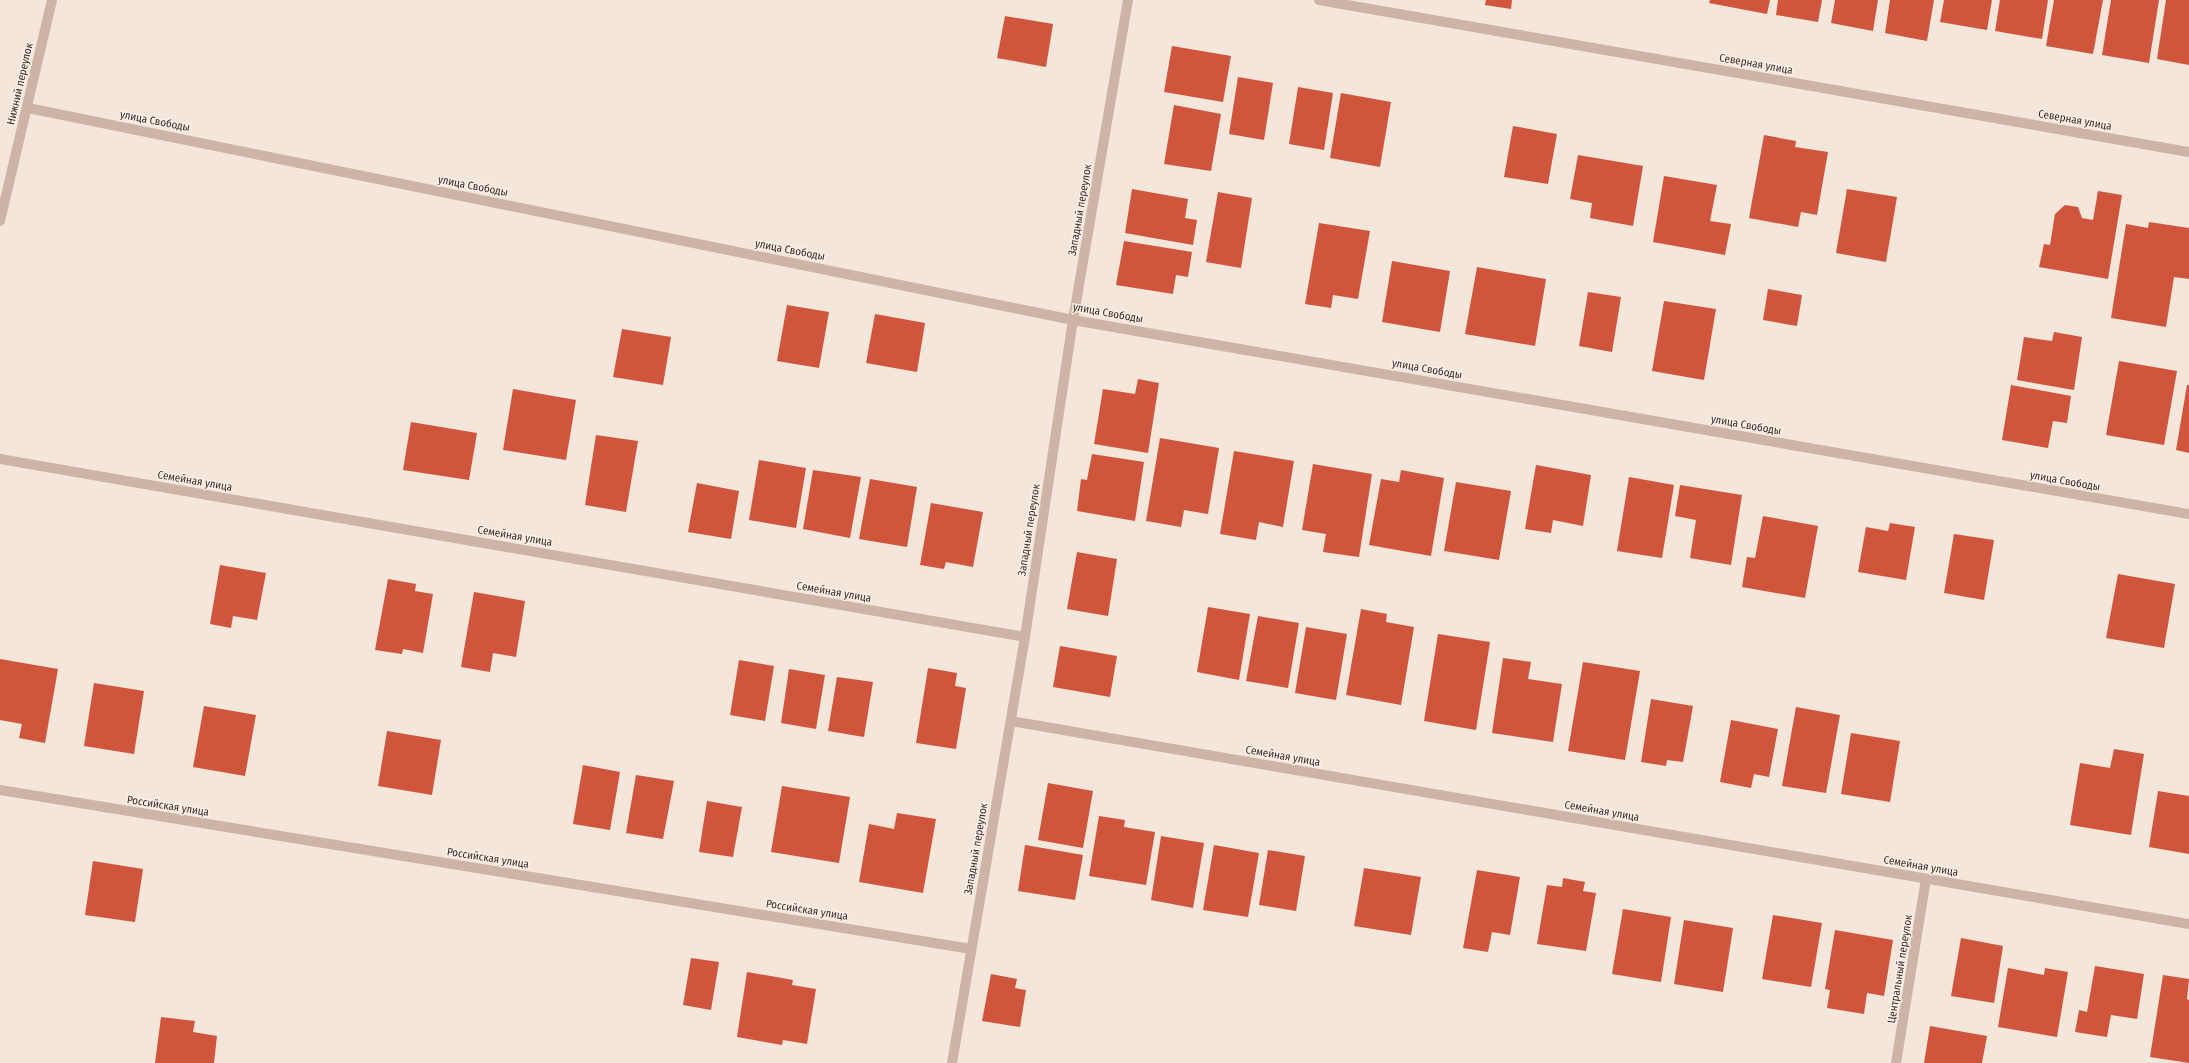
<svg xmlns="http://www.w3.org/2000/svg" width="2189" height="1063" font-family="'Fira Sans Condensed',sans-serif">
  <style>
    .building { fill: #cf553d }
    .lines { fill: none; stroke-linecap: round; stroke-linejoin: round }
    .minor { stroke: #cdb4a6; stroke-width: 10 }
    .labels { text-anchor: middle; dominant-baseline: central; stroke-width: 3; stroke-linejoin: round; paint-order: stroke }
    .street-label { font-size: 11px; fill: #382b27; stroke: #fbf0e8 }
  </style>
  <rect width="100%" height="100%" fill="#f4e6db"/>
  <g class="building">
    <polygon points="1486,0 1512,0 1511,9 1485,5"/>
    <polygon points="1710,0 1770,0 1767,14 1709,3"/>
    <polygon points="1778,0 1822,0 1818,22 1776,15"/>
    <polygon points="1835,0 1878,0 1873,31 1831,23"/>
    <polygon points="1890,0 1934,0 1927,41 1885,33"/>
    <polygon points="1944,0 1992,0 1987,30 1940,22"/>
    <polygon points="2000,0 2048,0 2042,39 1995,31"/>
    <polygon points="2054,0 2103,0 2093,54 2046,46"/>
    <polygon points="2111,0 2159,0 2149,63 2102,55"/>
    <polygon points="2166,0 2189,0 2189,65 2157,59"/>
    <polygon points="1005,16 1053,24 1046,67 997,58"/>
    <polygon points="1172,46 1231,56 1223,102 1164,92"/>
    <polygon points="1238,77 1273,83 1264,140 1229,134"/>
    <polygon points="1298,87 1333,93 1324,150 1289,144"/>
    <polygon points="1341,93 1391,102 1380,167 1330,158"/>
    <polygon points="1174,105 1221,114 1211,171 1164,164"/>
    <polygon points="1513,126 1557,134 1548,184 1504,177"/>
    <polygon points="1764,135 1796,141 1795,147 1828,152 1817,215 1801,212 1798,227 1749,218"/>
    <polygon points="1578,155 1643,166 1633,226 1590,218 1592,203 1570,199"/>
    <polygon points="1664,176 1717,185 1710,221 1731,224 1725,255 1653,242"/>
    <polygon points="1132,189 1188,199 1185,218 1197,220 1193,245 1125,233"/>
    <polygon points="1847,189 1897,197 1886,262 1836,253"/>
    <polygon points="2098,191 2122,195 2108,279 2039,267 2044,244 2050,245 2055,214 2065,205 2078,207 2082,218 2093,220"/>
    <polygon points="1218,192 1252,198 1241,268 1206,262"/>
    <polygon points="2149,222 2189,228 2189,279 2174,277 2166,327 2111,318 2126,224 2148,228"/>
    <polygon points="1319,223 1370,231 1358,299 1333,295 1331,308 1305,304"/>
    <polygon points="1124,241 1192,252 1188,277 1176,275 1173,294 1116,285"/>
    <polygon points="1392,261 1450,271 1440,332 1382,322"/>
    <polygon points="1477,267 1546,279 1535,346 1465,334"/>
    <polygon points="1768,289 1802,295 1797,326 1763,320"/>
    <polygon points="1588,292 1621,297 1612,352 1579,346"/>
    <polygon points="1664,301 1716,309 1704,380 1652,371"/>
    <polygon points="787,305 829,312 819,368 777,361"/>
    <polygon points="875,314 925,323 917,372 866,363"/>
    <polygon points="622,329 671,337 663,385 613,377"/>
    <polygon points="2054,332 2082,337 2074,390 2017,380 2024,337 2052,341"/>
    <polygon points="2119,361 2177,371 2164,445 2106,435"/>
    <polygon points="1138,379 1159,383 1148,453 1094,444 1103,389 1135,394"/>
    <polygon points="2011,385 2071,396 2067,423 2053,421 2048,448 2002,440"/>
    <polygon points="2187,385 2189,385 2189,453 2176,450"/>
    <polygon points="513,389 576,400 566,460 503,450"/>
    <polygon points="411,422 477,433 469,480 403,470"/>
    <polygon points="596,435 638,441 626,512 585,505"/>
    <polygon points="1160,438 1219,448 1208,514 1184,510 1181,527 1146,521"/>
    <polygon points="1234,451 1294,461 1283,527 1259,522 1256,540 1220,534"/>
    <polygon points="1092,454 1144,462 1135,521 1077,511 1081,479 1087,480"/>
    <polygon points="759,460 806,468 796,528 749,520"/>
    <polygon points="1313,464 1372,474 1359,557 1323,552 1326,534 1302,530"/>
    <polygon points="1536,465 1591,475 1583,526 1553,520 1551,533 1525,529"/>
    <polygon points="813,470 861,477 850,538 803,529"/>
    <polygon points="1401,470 1444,478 1431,556 1369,545 1381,479 1399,482"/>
    <polygon points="1629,477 1674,485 1662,558 1617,551"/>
    <polygon points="870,479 917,487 907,547 859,539"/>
    <polygon points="1456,482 1511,491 1499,560 1444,551"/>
    <polygon points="697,483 739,491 731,539 688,532"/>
    <polygon points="1680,485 1742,495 1731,565 1690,558 1696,520 1675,516"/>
    <polygon points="931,503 983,512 973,567 946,562 944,569 920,565"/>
    <polygon points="1763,516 1818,526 1805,598 1742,587 1747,557 1755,558"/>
    <polygon points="1890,523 1915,527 1906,580 1858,572 1866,527 1888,531"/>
    <polygon points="1954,534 1994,540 1984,600 1944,593"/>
    <polygon points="1077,552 1117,559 1108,616 1067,609"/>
    <polygon points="220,565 266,573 257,620 233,616 231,628 210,624"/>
    <polygon points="2118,574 2175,584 2164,648 2106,638"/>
    <polygon points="388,579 416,584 415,591 433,594 423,653 403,649 402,654 375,650"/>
    <polygon points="474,592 525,601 516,657 493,653 490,672 461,667"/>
    <polygon points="1208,607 1250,614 1239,680 1197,672"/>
    <polygon points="1361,609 1387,614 1386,622 1414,627 1401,705 1346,695"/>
    <polygon points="1258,616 1299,623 1288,688 1246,681"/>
    <polygon points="1306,627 1347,634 1336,700 1295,693"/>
    <polygon points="1438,634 1490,642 1476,730 1424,721"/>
    <polygon points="1060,646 1117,656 1110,697 1053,687"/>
    <polygon points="1503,658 1531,662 1528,679 1562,684 1553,742 1492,733"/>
    <polygon points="0,659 58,669 45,743 19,738 22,724 0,720"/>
    <polygon points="739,660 774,666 765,721 730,715"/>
    <polygon points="1583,662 1640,671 1625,760 1568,751"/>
    <polygon points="928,668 957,673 955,686 966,688 956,749 916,743"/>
    <polygon points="789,669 825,675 816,729 781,723"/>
    <polygon points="837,677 873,682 864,737 828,731"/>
    <polygon points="94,683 144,691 134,754 84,746"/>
    <polygon points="1651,699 1693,706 1683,762 1667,760 1666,766 1641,762"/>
    <polygon points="204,706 256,715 245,776 193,767"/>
    <polygon points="1796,707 1840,715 1826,793 1782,786"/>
    <polygon points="1731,720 1778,729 1769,777 1754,774 1751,788 1720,782"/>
    <polygon points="387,731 441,740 432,795 378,786"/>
    <polygon points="1851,733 1900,741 1890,802 1841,794"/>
    <polygon points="2114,749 2144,754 2131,835 2070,825 2080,763 2110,768"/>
    <polygon points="583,765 620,772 610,830 573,824"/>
    <polygon points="636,775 674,781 663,839 626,833"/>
    <polygon points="1048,783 1093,791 1083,848 1038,840"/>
    <polygon points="782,786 850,797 839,863 771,852"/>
    <polygon points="2158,791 2189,796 2189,854 2149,847"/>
    <polygon points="707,801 742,807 733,857 699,852"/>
    <polygon points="897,813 936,819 923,893 859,882 869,824 894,829"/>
    <polygon points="1099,816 1125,820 1124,827 1155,832 1146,885 1089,876"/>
    <polygon points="1161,836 1204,843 1193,908 1151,900"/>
    <polygon points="1025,845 1083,855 1075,900 1018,891"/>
    <polygon points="1214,845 1259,853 1248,917 1203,910"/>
    <polygon points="1268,850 1305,856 1296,911 1259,905"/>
    <polygon points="93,861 143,869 135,922 85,915"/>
    <polygon points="1364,868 1421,877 1411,935 1354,926"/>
    <polygon points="1477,870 1520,877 1510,935 1492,932 1488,952 1463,948"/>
    <polygon points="1563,878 1585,882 1583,891 1596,893 1586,951 1537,944 1547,885 1562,887"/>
    <polygon points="1623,909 1671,917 1661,982 1612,974"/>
    <polygon points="1773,915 1822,923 1811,987 1762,979"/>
    <polygon points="1684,920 1733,928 1723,992 1674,984"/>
    <polygon points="1835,930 1893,940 1884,996 1867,993 1864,1014 1827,1008 1830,990 1825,989"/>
    <polygon points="1961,938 2003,946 1994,1003 1951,996"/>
    <polygon points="691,958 719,962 711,1010 683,1005"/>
    <polygon points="2095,966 2144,974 2137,1019 2111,1015 2107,1037 2075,1032 2079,1010 2087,1012"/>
    <polygon points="2008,968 2044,975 2045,968 2068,972 2057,1037 1998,1027"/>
    <polygon points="747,972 793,980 792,985 816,989 807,1044 783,1040 782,1045 737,1037"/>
    <polygon points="991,974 1017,979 1015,988 1026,990 1020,1027 982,1021"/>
    <polygon points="2163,975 2189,979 2187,999 2189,1000 2189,1063 2150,1057"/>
    <polygon points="161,1017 195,1021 193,1032 217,1036 214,1063 155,1063"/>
    <polygon points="1930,1026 1987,1036 1982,1063 1924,1063"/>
  </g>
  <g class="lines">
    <g class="minor">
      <polyline points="1319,0 2189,152"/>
      <polyline points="28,108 1073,320 2189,514"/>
      <polyline points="0,221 52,0"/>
      <polyline points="0,459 1025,637"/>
      <polyline points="1011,721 2189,924"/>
      <polyline points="0,790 971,949"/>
      <polyline points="952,1063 1025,637 1073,320 1128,0"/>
      <polyline points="1896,1063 1926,879"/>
    </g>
  </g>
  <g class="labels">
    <g class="street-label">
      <text transform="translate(1756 64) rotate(10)">Северная улица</text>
      <text transform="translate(20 84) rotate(-77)">Нижний переулок</text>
      <text transform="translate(2075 120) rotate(10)">Северная улица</text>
      <text transform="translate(155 121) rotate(11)">улица Свободы</text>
      <text transform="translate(473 186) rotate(11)">улица Свободы</text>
      <text transform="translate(1080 210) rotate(-80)">Западный переулок</text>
      <text transform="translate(790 250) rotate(11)">улица Свободы</text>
      <text transform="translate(1108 313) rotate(10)">улица Свободы</text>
      <text transform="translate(1427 369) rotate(10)">улица Свободы</text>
      <text transform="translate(1746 425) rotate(10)">улица Свободы</text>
      <text transform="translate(195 481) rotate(10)">Семейная улица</text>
      <text transform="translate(2065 481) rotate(10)">улица Свободы</text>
      <text transform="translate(1029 530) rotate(-81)">Западный переулок</text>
      <text transform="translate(515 536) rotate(10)">Семейная улица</text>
      <text transform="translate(834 592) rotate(10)">Семейная улица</text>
      <text transform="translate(1283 756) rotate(10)">Семейная улица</text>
      <text transform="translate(168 806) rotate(9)">Российская улица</text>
      <text transform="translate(1602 811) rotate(10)">Семейная улица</text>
      <text transform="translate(976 849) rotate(-80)">Западный переулок</text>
      <text transform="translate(488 858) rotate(9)">Российская улица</text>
      <text transform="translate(1921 866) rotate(10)">Семейная улица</text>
      <text transform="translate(807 910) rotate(9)">Российская улица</text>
      <text transform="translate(1900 969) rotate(-81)">Центральный переулок</text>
    </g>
  </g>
</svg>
